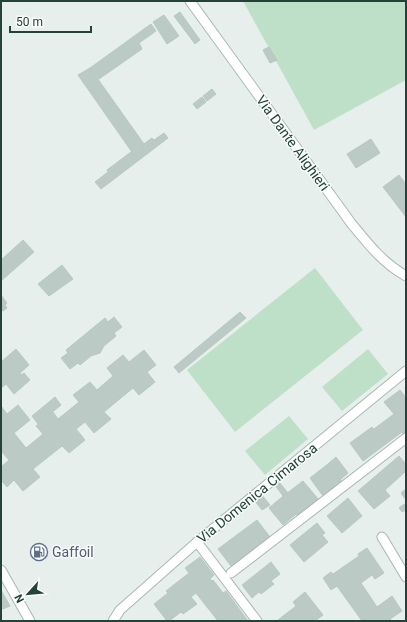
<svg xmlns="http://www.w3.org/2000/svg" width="407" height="622" font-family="Roboto,sans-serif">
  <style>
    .green { fill: #bfe0c8 }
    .building { fill: #bbcac4; stroke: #b8c9c2 }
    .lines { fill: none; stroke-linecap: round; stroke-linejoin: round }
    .minor-casing { stroke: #a8b8b2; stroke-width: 11 }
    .minor { stroke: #fff; stroke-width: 9 }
    .labels { text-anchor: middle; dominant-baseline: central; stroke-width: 3; stroke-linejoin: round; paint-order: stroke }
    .street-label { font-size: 14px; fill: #24423a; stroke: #f7fbf9 }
    .service-label { font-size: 14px; fill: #4e5e75; stroke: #f7fbf9; text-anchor: start }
  </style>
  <rect width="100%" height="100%" fill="#e6efeb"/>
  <g class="green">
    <polygon points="243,1 406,1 406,80 314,130"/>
    <polygon points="315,268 363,330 235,432 187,370"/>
    <polygon points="368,349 388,374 342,411 322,387"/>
    <polygon points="289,416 308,439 265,475 245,451"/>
  </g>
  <g class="building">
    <polygon points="180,12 200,40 195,44 174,16"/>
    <polygon points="164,15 179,36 167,44 153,22"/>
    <polygon points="151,24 156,31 139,43 142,49 99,79 90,68"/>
    <polygon points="269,47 277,60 270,63 263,50"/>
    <polygon points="90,68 144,144 141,146 143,148 134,155 78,75"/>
    <polygon points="212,89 216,94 207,101 203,96"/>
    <polygon points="202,97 206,102 197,109 193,104"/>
    <polygon points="164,133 168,138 101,189 95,182 108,172 107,170 131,152 134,155 143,148 141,146 152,138 154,140"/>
    <polygon points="371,139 380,153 356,168 347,154"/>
    <polygon points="399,175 406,184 406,217 383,187"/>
    <polygon points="23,240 34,252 1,281 1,260"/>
    <polygon points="62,265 73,279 49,296 38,284"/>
    <polygon points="1,295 7,303 5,305 7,308 3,311 1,309"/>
    <polygon points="240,312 246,318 179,373 174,367"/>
    <polygon points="114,317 122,327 114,333 116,336 104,346 100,353 91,356 80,365 78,363 70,369 61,358 68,353 66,350 105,318 108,322"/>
    <polygon points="16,349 29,365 20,373 21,375 24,373 30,380 14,394 6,384 1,388 1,362"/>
    <polygon points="144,350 156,365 147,372 155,382 139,395 133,388 104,412 111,419 94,433 85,422 76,429 85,440 69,453 62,446 33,469 40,477 23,491 14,480 7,487 1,480 1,467 9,460 1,451 1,406 7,414 18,405 30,420 14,433 26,448 43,434 36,426 53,412 58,419 79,402 73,395 90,382 97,390 113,376 107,368 123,355 129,362"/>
    <polygon points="400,390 406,398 406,432 403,434 402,432 363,461 350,443 372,427 374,429 394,414 384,402"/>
    <polygon points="55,397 61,405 38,424 32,416"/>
    <polygon points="399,456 406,464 406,471 385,490 390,496 374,509 358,491"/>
    <polygon points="336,457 348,473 340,480 328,464"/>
    <polygon points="328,464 342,482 323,496 310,478"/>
    <polygon points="303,481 319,500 300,515 292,505 290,507 282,497"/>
    <polygon points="279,482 288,493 283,496 275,485"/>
    <polygon points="406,489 406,500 401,493"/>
    <polygon points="261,494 270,505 262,510 254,500"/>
    <polygon points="282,497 290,507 292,505 300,515 298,516 296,514 283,525 269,508"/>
    <polygon points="348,498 362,516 342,533 327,516"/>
    <polygon points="404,504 406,506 406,510 402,512 399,508"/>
    <polygon points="257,520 270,537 231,566 218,549"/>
    <polygon points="317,523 325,533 322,535 328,542 304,562 290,545"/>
    <polygon points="367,548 384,573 375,579 372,575 361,583 377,607 392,596 402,611 390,619 392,621 362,621 337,586 331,590 323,578 331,572 333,574 359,556 358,554"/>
    <polygon points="200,557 214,575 210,579 212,581 213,580 223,593 226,591 248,621 218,621 196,593 191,597 197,604 183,614 181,612 169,621 167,621 154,604 168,593 166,591 189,573 185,568"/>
    <polygon points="271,562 280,574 271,581 274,584 261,594 259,592 252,598 242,585"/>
    <polygon points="1,590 10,606 3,609 1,606"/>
    <polygon points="305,592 323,615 315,621 279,621 278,620 296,606 293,602"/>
  </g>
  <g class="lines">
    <g class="minor-casing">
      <g id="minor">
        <path d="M190,1L351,223C368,244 383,263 406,276"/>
        <polyline points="382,537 406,577"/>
        <polyline points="197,542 257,621"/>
        <polyline points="1,570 30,621"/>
        <polyline points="231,573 406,438"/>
        <polyline points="113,621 120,610 197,542 406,371"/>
      </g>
    </g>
    <use href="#minor" class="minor"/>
  </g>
  <defs>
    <g id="fuel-ring" transform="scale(0.9)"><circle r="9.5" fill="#f7fbf9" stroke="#5c6f8a" stroke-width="1.5"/><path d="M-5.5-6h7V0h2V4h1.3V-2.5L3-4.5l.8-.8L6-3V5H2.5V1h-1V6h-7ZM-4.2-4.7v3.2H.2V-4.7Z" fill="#5c6f8a"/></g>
  </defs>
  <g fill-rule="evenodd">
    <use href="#fuel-ring" x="39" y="552"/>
  </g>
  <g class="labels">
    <g class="street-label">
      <text transform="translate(293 143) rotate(54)">Via Dante Alighieri</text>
      <text transform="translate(257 493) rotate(-39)">Via Domenica Cimarosa</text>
    </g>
    <g class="service-label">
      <text x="52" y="552">Gaffoil</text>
    </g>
  </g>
  <rect width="407" height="622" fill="none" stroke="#24423a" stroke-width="4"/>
  <g transform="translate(28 594) rotate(243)" stroke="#f7fbf9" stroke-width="3" paint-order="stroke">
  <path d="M0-3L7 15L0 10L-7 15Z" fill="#24423a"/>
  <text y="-6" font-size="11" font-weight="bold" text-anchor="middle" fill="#24423a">N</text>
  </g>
  <path d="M10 26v6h81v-6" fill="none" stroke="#24423a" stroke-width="2"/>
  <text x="16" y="26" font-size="12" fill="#24423a" stroke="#f7fbf9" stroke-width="3" paint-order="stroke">50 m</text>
</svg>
